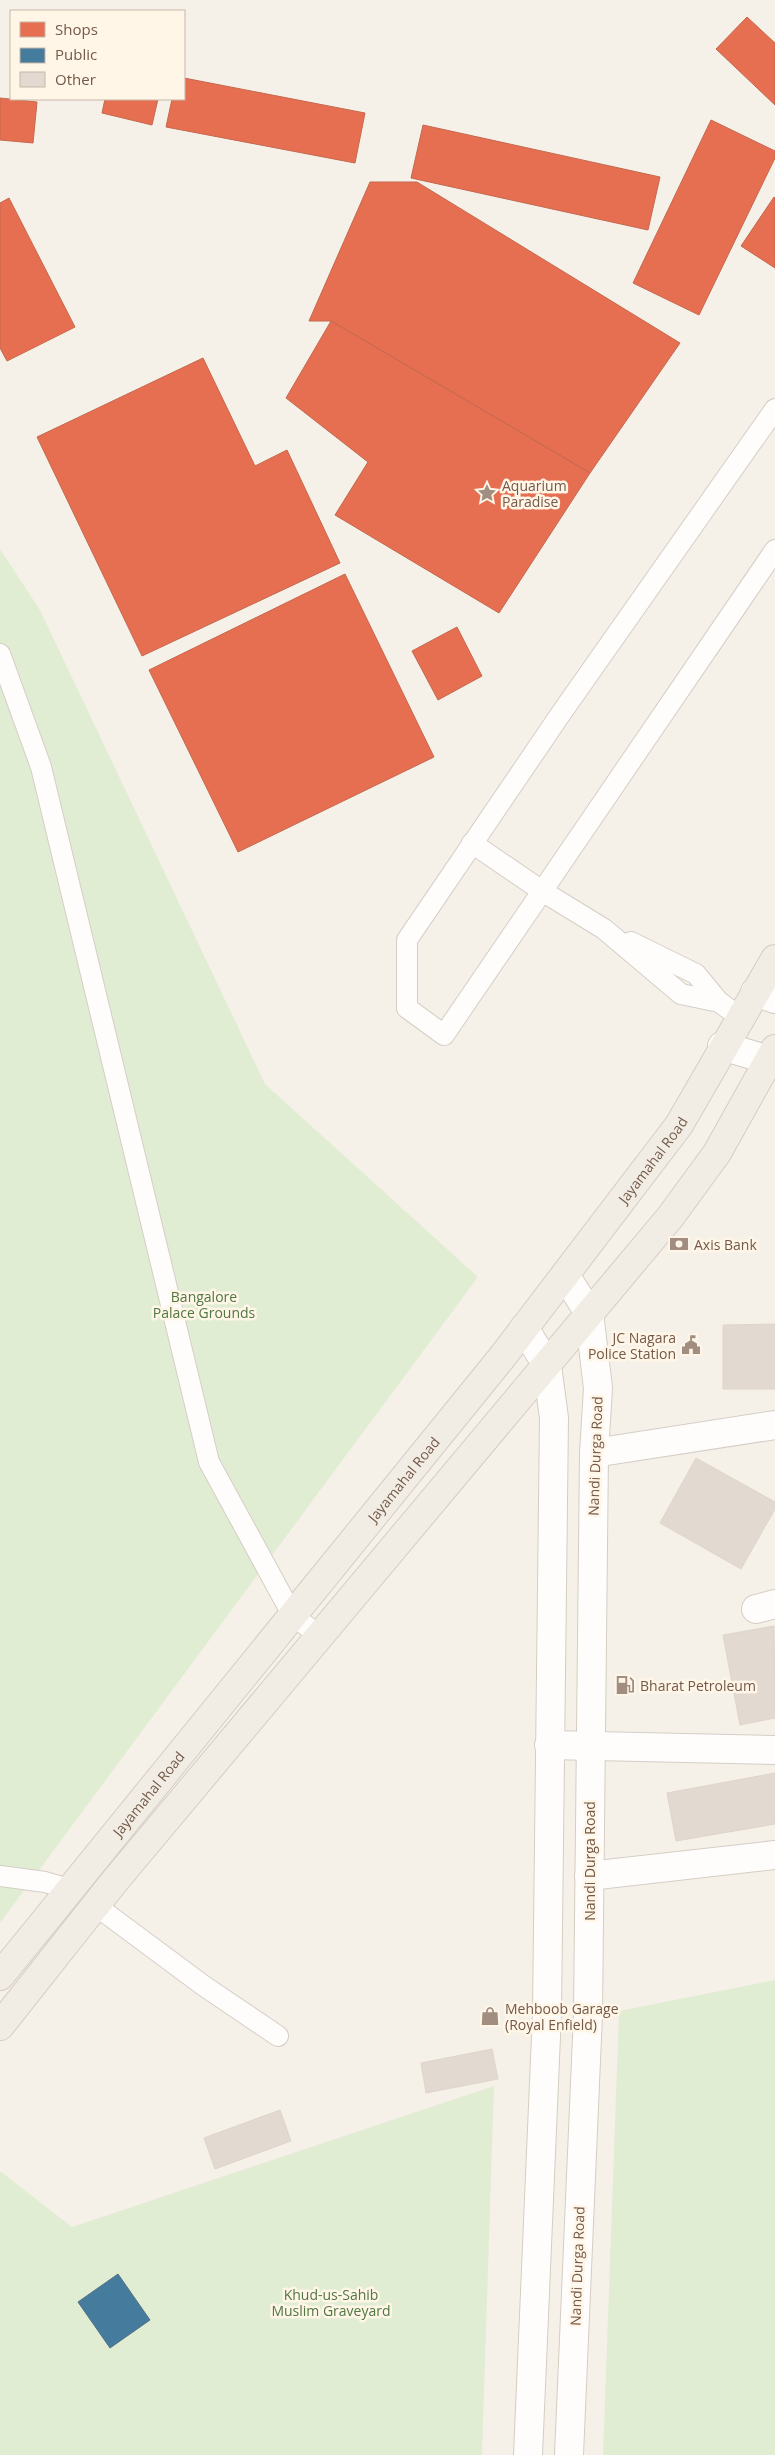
<svg xmlns="http://www.w3.org/2000/svg" width="775" height="2455" font-family="'Open Sans',sans-serif">
  <style>
    .green { fill: #e1edd3 }
    .shops { fill: #e76f51; stroke: #c4684f }
    .public { fill: #457b9d; stroke: #537184 }
    .building { fill: #e2d9d0; stroke: #dfd4ca }
    .lines { fill: none; stroke-linecap: round; stroke-linejoin: round }
    .service-casing { stroke: #d5cec7; stroke-width: 22 }
    .minor-casing { stroke: #d5cec7; stroke-width: 30 }
    .tertiary-casing { stroke: #d5cec7; stroke-width: 30 }
    .secondary-casing { stroke: #d5cdc4; stroke-width: 30 }
    .primary-casing { stroke: #d5ccc5; stroke-width: 30 }
    .service { stroke: #fefdfc; stroke-width: 20 }
    .minor { stroke: #fefdfc; stroke-width: 28 }
    .tertiary { stroke: #fefdfc; stroke-width: 28 }
    .secondary { stroke: #fefdfc; stroke-width: 28 }
    .primary { stroke: #f2ede4; stroke-width: 28 }
    .labels { text-anchor: middle; dominant-baseline: central; stroke-width: 5; stroke-linejoin: round; paint-order: stroke }
    .poi-label { font-size: 14px; fill: #735949; stroke: #fff6e8; text-anchor: start }
    .street-label { font-size: 14px; fill: #735949; stroke: #fff6e8 }
    .park-label { font-size: 14px; fill: #507842; stroke: #fff6e8 }
  </style>
  <rect width="100%" height="100%" fill="#f6f1e8"/>
  <g class="green">
    <polygon points="0,549 40,610 265,1084 478,1277 0,1923"/>
    <polygon points="775,1980 775,2455 603,2455 619,2011"/>
    <polygon points="494,2086 482,2455 0,2455 0,2171 72,2227"/>
  </g>
  <g class="shops">
    <polygon points="747,17 775,43 775,105 716,49"/>
    <polygon points="184,78 365,113 355,163 166,127 172,99 184,99"/>
    <polygon points="0,98 37,102 33,143 0,140"/>
    <polygon points="105,99 158,99 152,125 102,113"/>
    <polygon points="711,120 775,151 775,158 699,315 633,283"/>
    <polygon points="423,125 660,177 648,230 411,178"/>
    <polygon points="370,182 417,182 680,343 590,473 331,321 309,321"/>
    <polygon points="774,197 775,198 775,268 741,246"/>
    <polygon points="9,198 75,327 7,361 0,348 0,203"/>
    <polygon points="331,321 590,473 499,613 335,515 368,462 286,398"/>
    <polygon points="203,358 255,466 287,450 340,563 142,656 37,437"/>
    <polygon points="345,574 434,757 238,852 149,670"/>
    <polygon points="457,627 482,676 438,700 412,651"/>
  </g>
  <polygon class="public" points="118,2274 150,2320 110,2348 78,2302"/>
  <g class="building">
    <polygon points="775,1324 775,1389 723,1389 723,1325"/>
    <polygon points="696,1458 775,1502 775,1509 741,1569 660,1523"/>
    <polygon points="774,1626 775,1718 740,1725 723,1635"/>
    <polygon points="775,1773 775,1824 676,1841 667,1793"/>
    <polygon points="492,2049 498,2079 426,2093 421,2063"/>
    <polygon points="280,2110 291,2141 215,2169 204,2138"/>
  </g>
  <g class="lines">
    <g class="service-casing">
      <g id="service">
        <polyline points="775,409 562,712 407,940 407,1008 444,1035 775,550"/>
        <polyline points="0,654 41,767 209,1462 293,1616 320,1636"/>
        <polyline points="472,843 542,891 604,929 681,994 719,1002 740,1017"/>
        <polyline points="631,942 696,974 719,1002"/>
        <polyline points="0,1876 45,1882 69,1889"/>
        <polyline points="95,1905 204,1986 278,2036"/>
      </g>
    </g>
    <g class="minor-casing">
      <g id="minor">
        <polyline points="594,1453 775,1425"/>
        <polyline points="756,1609 775,1604"/>
        <polyline points="549,1745 775,1750"/>
        <polyline points="589,1876 775,1855"/>
      </g>
    </g>
    <g class="tertiary-casing">
      <g id="tertiary">
        <polyline points="755,992 775,999"/>
        <polyline points="722,1046 769,1060 775,1060"/>
      </g>
    </g>
    <g class="secondary-casing">
      <g id="secondary">
        <polyline points="565,1275 589,1313 598,1388 594,1453 588,2014 569,2455"/>
        <polyline points="524,1328 547,1365 554,1418 547,2013 528,2455"/>
      </g>
    </g>
    <g class="primary-casing">
      <g id="primary">
        <path id="s1" d="M0,1976L503,1356L679,1125L775,959"/>
        <polyline points="0,2026 114,1882 671,1216 717,1153 775,1049"/>
      </g>
    </g>
    <use href="#service" class="service"/>
    <use href="#minor" class="minor"/>
    <use href="#tertiary" class="tertiary"/>
    <use href="#secondary" class="secondary"/>
    <use href="#primary" class="primary"/>
  </g>
  <defs>
    <g id="sight-bare" transform="scale(1.5)"><path d="M0-6L1.8-2.2L6-1.7L2.9 1.2L3.7 5.4L0 3.3L-3.7 5.4L-2.9 1.2L-6-1.7L-1.8-2.2Z" fill="#a18e81" stroke="#fff6e8" stroke-width="2.5" paint-order="stroke"/></g>
    <g id="bank-bare" transform="scale(1.5)"><path d="M-6-4H6V4H-6ZM0-2.3a2.3 2.3 0 1 0 0 4.6a2.3 2.3 0 1 0 0-4.6Z" fill="#a18e81" stroke="#fff6e8" stroke-width="2.5" paint-order="stroke"/></g>
    <g id="civic-bare" transform="scale(1.5)"><path d="M-.6-6.5H3V-4.5H.6V-3L4-1V1h2V6H-6V1h2V-1L-.6-3ZM-1.2 2.5V6h2.4V2.5Z" fill="#a18e81" stroke="#fff6e8" stroke-width="2.5" paint-order="stroke"/></g>
    <g id="fuel-bare" transform="scale(1.5)"><path d="M-5.5-6h7V0h2V4h1.3V-2.5L3-4.5l.8-.8L6-3V5H2.5V1h-1V6h-7ZM-4.2-4.7v3.2H.2V-4.7Z" fill="#a18e81" stroke="#fff6e8" stroke-width="2.5" paint-order="stroke"/></g>
    <g id="shop-bare" transform="scale(1.5)"><path d="M-5-2.5h2.3a2.7 3.5 0 0 1 5.4 0H5L5.5 6h-11ZM-1.5-2.5h3a1.5 2.3 0 0 0-3 0Z" fill="#a18e81" stroke="#fff6e8" stroke-width="2.5" paint-order="stroke"/></g>
  </defs>
  <g fill-rule="evenodd">
    <use href="#sight-bare" x="487" y="493"/>
    <use href="#bank-bare" x="679" y="1244"/>
    <use href="#civic-bare" x="691" y="1345"/>
    <use href="#fuel-bare" x="625" y="1685"/>
    <use href="#shop-bare" x="490" y="2016"/>
  </g>
  <g class="labels">
    <g class="poi-label">
      <text x="502" y="485">Aquarium<tspan x="502" dy="16">Paradise</tspan></text>
      <text x="694" y="1244">Axis Bank</text>
      <text x="676" y="1337" text-anchor="end">JC Nagara<tspan x="676" dy="16">Police Station</tspan></text>
      <text x="640" y="1685">Bharat Petroleum</text>
      <text x="505" y="2008">Mehboob Garage<tspan x="505" dy="16">(Royal Enfield)</tspan></text>
    </g>
    <g class="street-label">
      <text stroke="none"><textPath href="#s1" startOffset="1045">Jayamahal Road</textPath></text>
      <text transform="translate(595 1456) rotate(-88)">Nandi Durga Road</text>
      <text stroke="none"><textPath href="#s1" startOffset="640">Jayamahal Road</textPath></text>
      <text stroke="none"><textPath href="#s1" startOffset="235">Jayamahal Road</textPath></text>
      <text transform="translate(589 1861) rotate(-90)">Nandi Durga Road</text>
      <text transform="translate(577 2266) rotate(-88)">Nandi Durga Road</text>
    </g>
    <g class="park-label">
      <text x="204" y="1296">Bangalore<tspan x="204" dy="16">Palace Grounds</tspan></text>
      <text x="331" y="2294">Khud-us-Sahib<tspan x="331" dy="16">Muslim Graveyard</tspan></text>
    </g>
  </g>
  <rect x="10" y="10" width="175" height="90" fill="#fff6e8" stroke="#c7b7a8"/>
  <rect x="20" y="22" width="25" height="15" fill="#e76f51" stroke="#c7b7a8"/>
  <text x="55" y="35" font-size="15" fill="#735949">Shops</text>
  <rect x="20" y="48" width="25" height="15" fill="#457b9d" stroke="#c7b7a8"/>
  <text x="55" y="60" font-size="15" fill="#735949">Public</text>
  <rect x="20" y="72" width="25" height="15" fill="#e2d9d0" stroke="#c7b7a8"/>
  <text x="55" y="85" font-size="15" fill="#735949">Other</text>
</svg>
